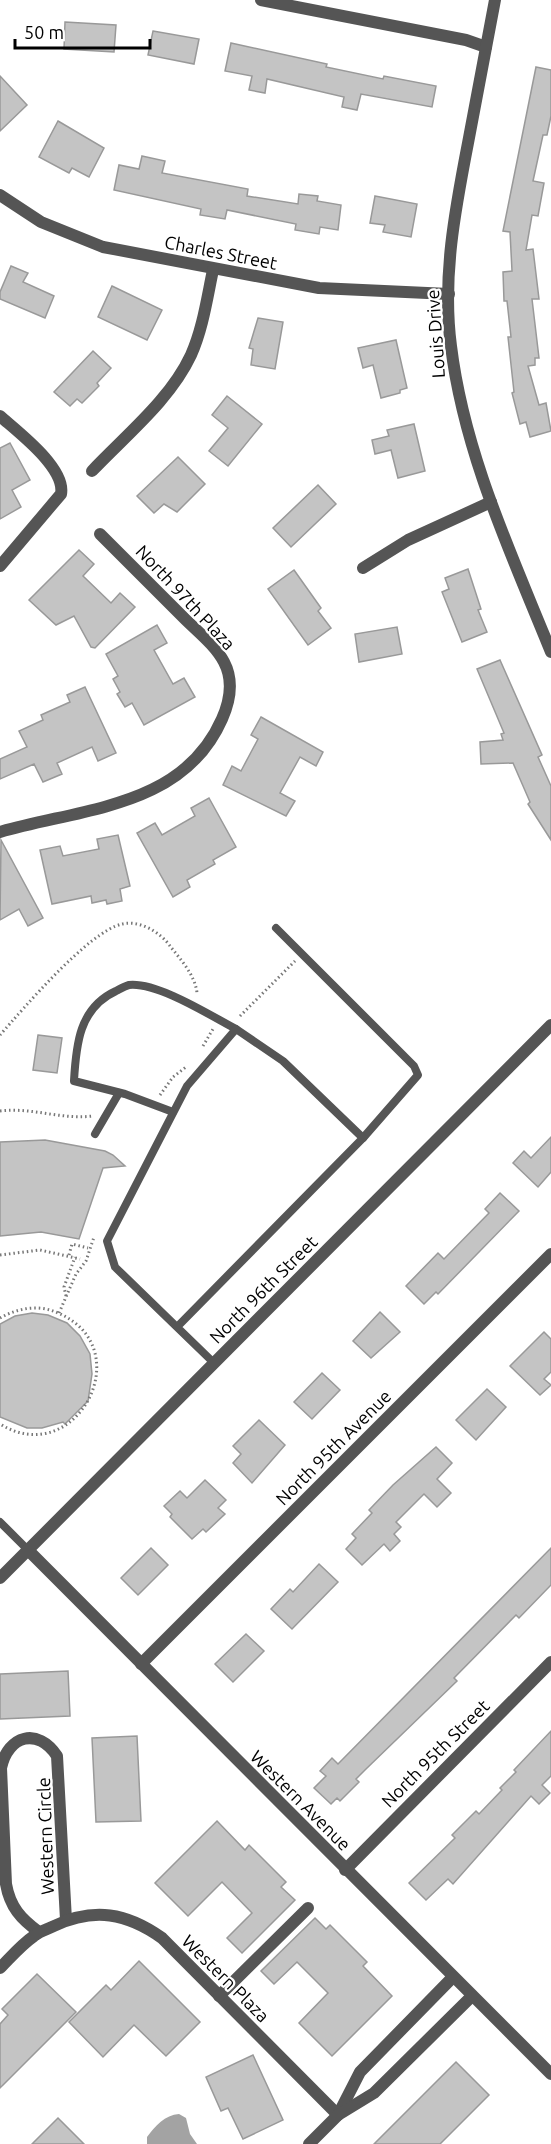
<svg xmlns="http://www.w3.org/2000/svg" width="551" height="2144" font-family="Ubuntu,sans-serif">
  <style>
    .water { fill: #a3a3a3 }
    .building { fill: #c4c4c4; stroke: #999; stroke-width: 1.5 }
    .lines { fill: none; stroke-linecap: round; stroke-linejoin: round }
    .path { stroke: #777; stroke-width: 3; stroke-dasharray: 1.5 3; stroke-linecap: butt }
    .service { stroke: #555; stroke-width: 8 }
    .minor { stroke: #555; stroke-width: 12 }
    .tertiary { stroke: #555; stroke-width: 12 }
    .labels { text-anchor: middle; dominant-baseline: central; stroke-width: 4.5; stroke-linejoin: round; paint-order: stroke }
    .street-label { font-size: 18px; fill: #000; stroke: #fff }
  </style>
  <rect width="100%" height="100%" fill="#fff"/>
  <path class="water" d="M179,2114L186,2118L190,2134L197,2144H147V2137C155,2126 165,2115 179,2114Z"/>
  <g class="building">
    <polygon points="65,22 116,25 114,52 64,49"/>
    <polygon points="153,31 199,39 194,64 148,55"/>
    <polygon points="231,43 327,64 326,67 383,79 384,76 436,86 432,107 361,94 357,110 342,107 344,97 267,79 265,93 249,90 252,76 225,71"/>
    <polygon points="536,67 551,70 551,116 547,135 543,135 533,181 544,183 538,216 532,215 526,250 533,249 539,299 532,299 539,358 535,358 535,365 528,366 539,405 546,403 551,431 530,437 526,422 520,424 512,393 514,392 508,337 511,337 507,301 504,301 503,272 512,271 510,232 503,231"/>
    <polygon points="0,76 27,105 0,131"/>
    <polygon points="58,121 104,148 89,177 72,168 69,173 39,157"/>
    <polygon points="142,156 165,161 162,173 248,189 247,196 298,204 299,194 318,196 317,201 341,205 338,230 320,227 319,234 295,230 296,224 227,210 225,219 200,215 201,209 114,190 119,165 139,169"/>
    <polygon points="375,196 417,204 411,237 383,232 385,225 370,223"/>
    <polygon points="11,266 28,273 23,282 54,296 45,318 0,299 0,292"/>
    <polygon points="112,286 162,310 147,340 98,317"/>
    <polygon points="258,318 283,322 275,369 251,365 253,349 249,348"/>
    <polygon points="396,340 407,388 400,390 400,393 381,398 373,365 363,368 358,348"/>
    <polygon points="93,351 111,368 97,383 99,386 82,403 77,399 70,406 54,392"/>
    <polygon points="227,396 262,424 228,466 209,451 228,428 212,415"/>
    <polygon points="414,424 425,471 398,478 391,450 375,454 372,440 389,436 387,430"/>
    <polygon points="10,443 30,480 12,490 21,507 0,519 0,448"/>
    <polygon points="178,457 205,484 177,512 164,504 154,513 137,496"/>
    <polygon points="318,485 336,504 291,547 273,528"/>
    <polygon points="79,550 94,564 83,576 111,603 120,593 135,607 95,648 91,647 74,616 56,625 29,600"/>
    <polygon points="468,569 481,609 478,610 487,632 462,642 442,592 449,589 445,578"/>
    <polygon points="294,570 321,608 318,611 331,628 308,645 268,589"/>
    <polygon points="157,625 167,643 154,650 173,684 184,678 195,697 144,725 132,703 125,707 117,694 120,692 113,679 118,676 106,654"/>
    <polygon points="397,627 402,654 359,662 355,634"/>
    <polygon points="500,660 542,755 538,757 551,786 551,840 528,804 530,802 513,763 481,764 480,742 503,740 501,734 504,733 477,669"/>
    <polygon points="85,687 116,753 98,761 92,747 57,763 62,774 43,782 34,764 0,779 0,759 27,747 19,731 43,720 41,715 70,702 67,695"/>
    <polygon points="261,717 323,752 316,766 300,757 280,793 295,801 286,816 223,785 232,766 241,771 258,739 251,735"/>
    <polygon points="209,798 236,847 213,860 215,864 187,880 190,887 173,897 137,833 155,823 162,835 195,816 191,808"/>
    <polygon points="118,835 130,886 120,889 122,901 107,904 106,900 92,903 91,896 52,904 40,850 60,846 63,856 99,849 97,839"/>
    <polygon points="1,840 43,918 28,926 19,909 0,920"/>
    <polygon points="38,1035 62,1038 57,1073 33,1070"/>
    <polygon points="551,1137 551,1172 538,1187 513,1163 524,1151 531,1158"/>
    <polygon points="45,1140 105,1151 113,1155 125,1166 103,1168 79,1239 41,1232 0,1236 0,1142"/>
    <polygon points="500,1193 519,1211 438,1294 436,1292 424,1304 406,1286 438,1253 444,1259 489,1213 485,1209"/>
    <polygon points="380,1312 400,1332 371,1358 353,1341"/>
    <polygon points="32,1313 48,1315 67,1323 80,1336 90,1354 92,1374 88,1401 65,1424 63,1422 42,1428 27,1428 0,1417 0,1324 15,1316"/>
    <polygon points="544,1332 551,1339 551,1372 544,1379 551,1385 540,1395 510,1366"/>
    <polygon points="322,1373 340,1390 312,1419 294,1402"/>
    <polygon points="487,1389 506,1407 476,1440 456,1420"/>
    <polygon points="259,1420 285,1445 252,1483 233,1463 241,1454 233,1446"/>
    <polygon points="436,1447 452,1463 437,1479 451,1493 437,1507 424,1494 396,1522 401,1527 394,1534 400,1541 390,1551 384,1544 362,1565 346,1549 356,1538 352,1534 372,1513 369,1510 393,1485"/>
    <polygon points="205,1480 226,1500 218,1508 225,1514 206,1532 203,1529 192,1539 170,1517 172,1514 164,1506 180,1491 187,1498"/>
    <polygon points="151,1548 168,1565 138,1595 121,1578"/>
    <polygon points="551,1548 551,1585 519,1618 516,1615 454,1678 457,1681 366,1769 356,1779 359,1782 340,1801 337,1798 331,1804 314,1788 326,1776 320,1771 332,1758 338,1764"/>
    <polygon points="319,1564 338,1582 292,1629 271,1609 290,1589 293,1592"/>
    <polygon points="246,1634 264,1651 233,1682 215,1664"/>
    <polygon points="68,1671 70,1716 0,1719 0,1674"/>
    <polygon points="551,1731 551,1776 542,1785 550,1793 539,1804 531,1796 453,1884 448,1879 426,1900 409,1883 455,1838 452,1835 476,1811 479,1814 502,1790 500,1788 516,1772 514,1770"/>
    <polygon points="137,1736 141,1821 96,1822 92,1738"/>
    <polygon points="217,1821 245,1850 249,1845 286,1882 281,1887 295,1900 242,1953 227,1938 252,1913 222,1882 188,1916 155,1883"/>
    <polygon points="315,1918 326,1929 330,1925 367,1962 363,1966 392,1996 332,2056 299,2023 328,1993 297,1962 274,1984 261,1971"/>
    <polygon points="139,1961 200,2022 166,2056 134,2025 103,2057 69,2022 106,1985 111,1990"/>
    <polygon points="37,1974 76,2012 0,2088 0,2024 8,2015 2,2009"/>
    <polygon points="253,2055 283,2120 243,2139 228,2108 221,2111 206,2077"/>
    <polygon points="456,2062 489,2095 440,2144 374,2144"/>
    <polygon points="58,2118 84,2144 32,2144"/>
  </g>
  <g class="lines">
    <g class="path">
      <polyline points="240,1016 295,961"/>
      <path d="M0,1035C24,1008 88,932 122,924C140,920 160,932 170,946C181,960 195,975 197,993"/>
      <polyline points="203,1046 213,1029"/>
      <polyline points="160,1095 173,1077 186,1067"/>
      <path d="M0,1111C32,1107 61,1120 93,1116"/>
      <polyline points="0,1255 40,1250 80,1259"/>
      <polyline points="69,1255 72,1244 88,1248"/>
      <polyline points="66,1296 64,1287 75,1257"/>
      <polyline points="59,1313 76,1274 86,1261 94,1237"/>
      <path d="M0,1318C18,1308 39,1304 58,1313C141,1348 76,1471 0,1424"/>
    </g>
    <g class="service">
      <polyline points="276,928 414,1066 418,1075 363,1138"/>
      <path d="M173,1112L125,1094L74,1081C76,1045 79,1008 116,991C120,989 125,986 129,985C158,982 211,1016 236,1029"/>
      <polyline points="95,1134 119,1093"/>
      <polyline points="177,1327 363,1138 283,1061 236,1029 187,1086 107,1241 115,1267 214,1363"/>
      <polyline points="0,1522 28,1550"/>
    </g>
    <g class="minor">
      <polyline points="261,0 466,40 486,47"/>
      <path d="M495,0C486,48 477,95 468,143C455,210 442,278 451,346C464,453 511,553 551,652"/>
      <polyline points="0,195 41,222 103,247 319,288 449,294"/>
      <path d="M0,416C18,432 66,468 61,494L0,566"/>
      <path d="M92,471C126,435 170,400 191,355C203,328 207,298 213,270"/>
      <polyline points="363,568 408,540 491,502"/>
      <path d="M0,832C82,808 183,808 222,719C230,701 234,681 224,662C215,645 198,632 184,618C156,590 128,562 100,534"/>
      <polyline points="141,1664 551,1254"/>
      <polyline points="345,1870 551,1662"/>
      <path d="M39,1932C21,1919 10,1907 6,1884L1,1768C8,1735 38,1727 57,1756L66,1920"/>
      <path d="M0,1968C11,1957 21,1945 34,1936C40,1931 48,1929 54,1926C94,1907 127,1913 162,1938L338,2115"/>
      <polyline points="219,1996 308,1908"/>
      <polyline points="338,2115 360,2072 453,1977"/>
      <polyline points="309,2144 338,2115 374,2093 472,1996"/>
    </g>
    <g class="tertiary">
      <polyline points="28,1550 551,2074"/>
      <polyline points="0,1578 551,1025"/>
    </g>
  </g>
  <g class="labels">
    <g class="street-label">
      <text transform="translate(221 252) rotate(11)">Charles Street</text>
      <text transform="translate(435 334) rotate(-94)">Louis Drive</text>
      <text transform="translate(186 597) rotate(47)">North 97th Plaza</text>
      <text transform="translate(263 1289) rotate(-45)">North 96th Street</text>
      <text transform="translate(333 1447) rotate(-45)">North 95th Avenue</text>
      <text transform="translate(435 1753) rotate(-45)">North 95th Street</text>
      <text transform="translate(301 1800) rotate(45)">Western Avenue</text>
      <text transform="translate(45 1836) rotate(-92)">Western Circle</text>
      <text transform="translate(226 1978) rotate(45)">Western Plaza</text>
    </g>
  </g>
  <path d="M15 39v9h135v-9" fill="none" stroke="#000000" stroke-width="3"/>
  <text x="24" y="39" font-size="18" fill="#000000" stroke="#ffffff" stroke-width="4.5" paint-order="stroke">50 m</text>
</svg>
